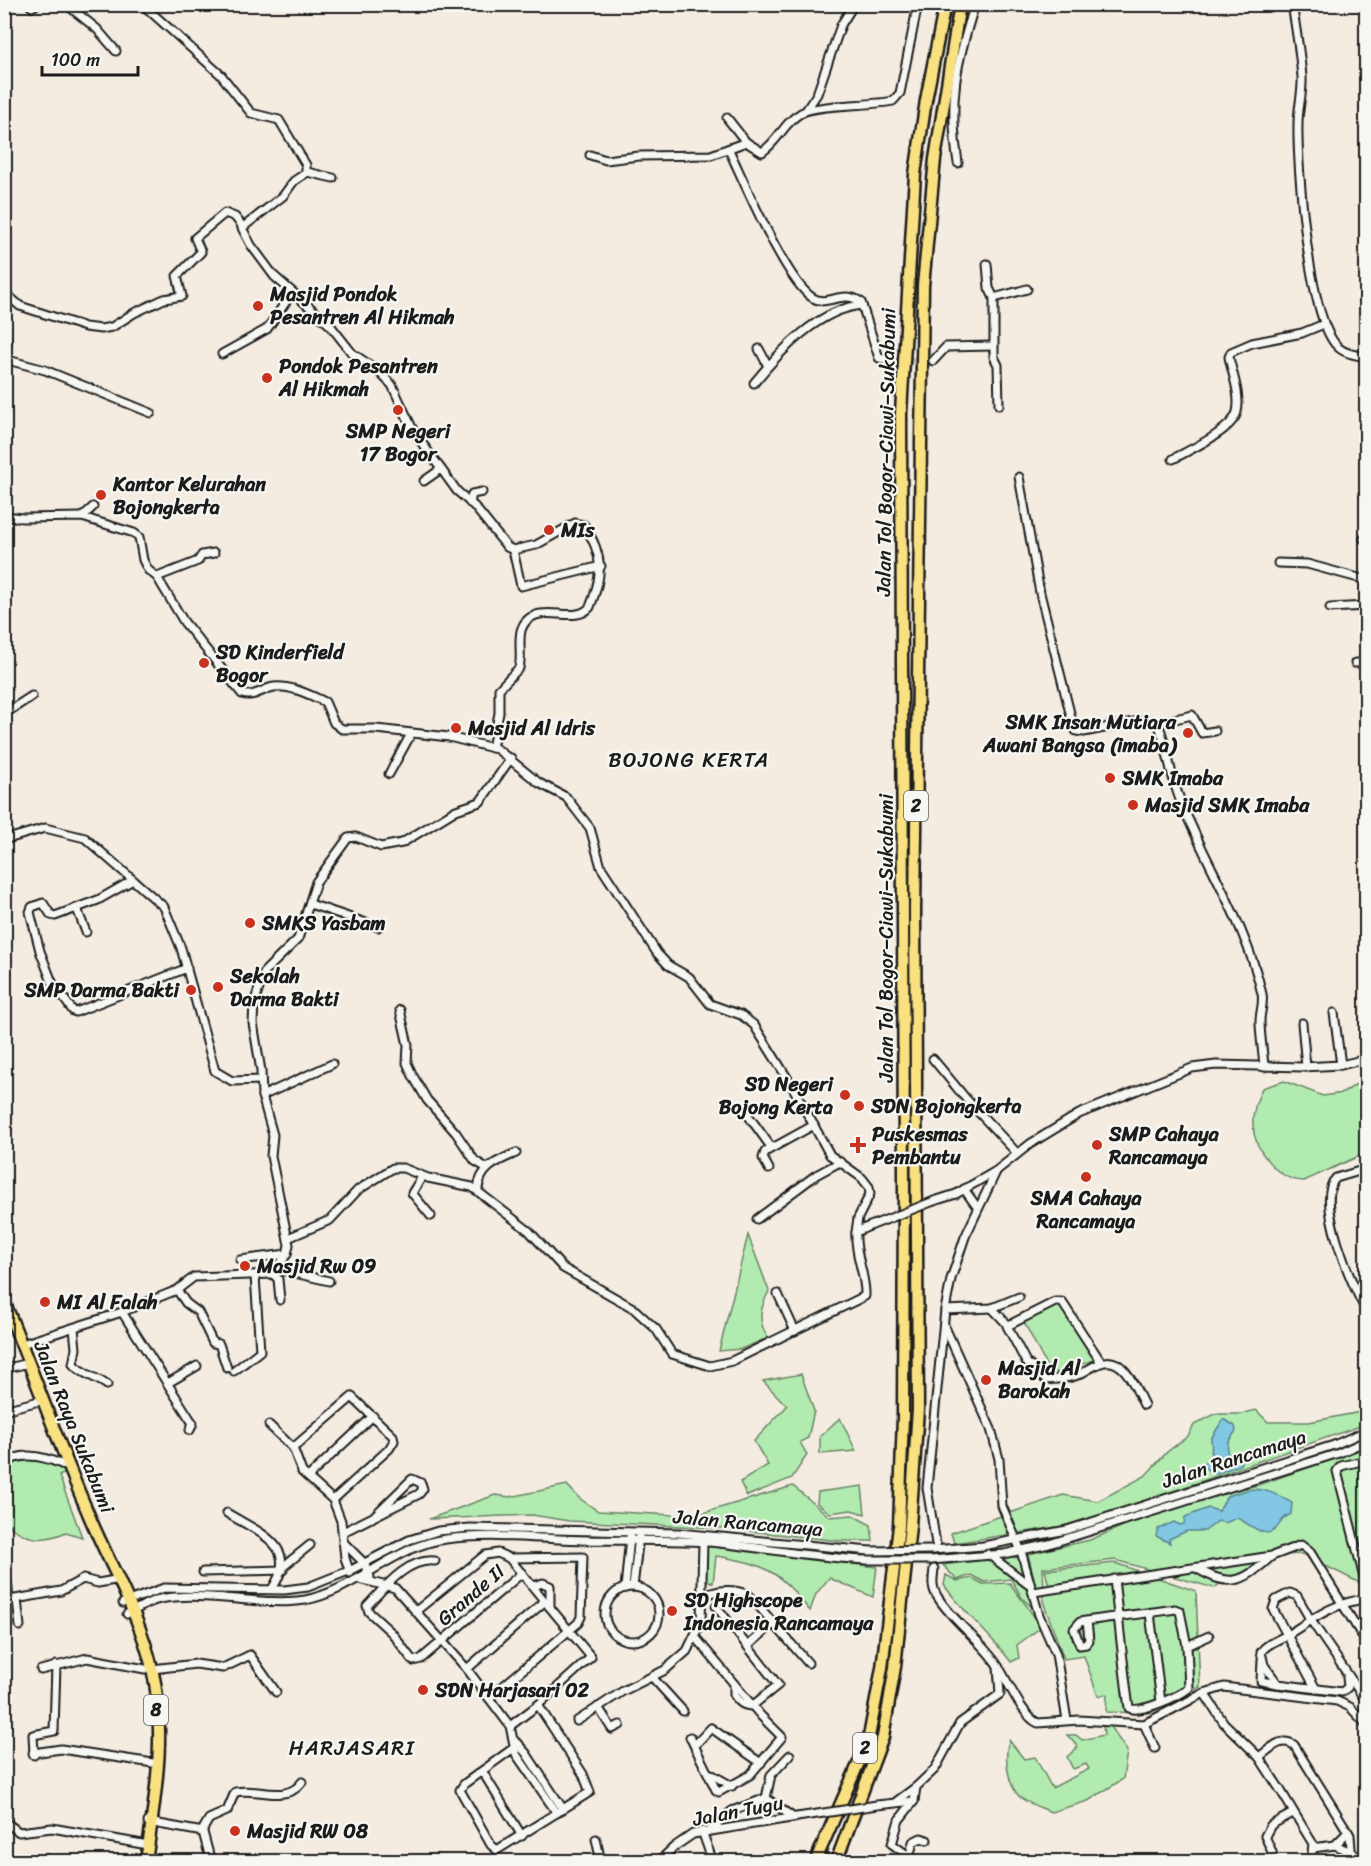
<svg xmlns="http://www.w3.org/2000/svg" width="1371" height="1866" font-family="Sriracha,sans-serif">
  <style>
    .green { fill: #b2ebaf; stroke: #678466; stroke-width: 1.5 }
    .water { fill: #82c7e3; stroke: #598393; stroke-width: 1.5 }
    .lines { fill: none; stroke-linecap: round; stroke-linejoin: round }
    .minor-tunnel { stroke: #c9c2ba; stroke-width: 7; stroke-dasharray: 7 3.5; stroke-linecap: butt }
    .minor-casing { stroke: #1c1c1c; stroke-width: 11 }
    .highway-casing { stroke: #1c1c1c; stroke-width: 15 }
    .minor { stroke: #f6f6f2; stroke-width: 7 }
    .highway { stroke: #f9e181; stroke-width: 10 }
    .minor-bridge-casing { stroke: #1c1c1c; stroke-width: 11; stroke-linecap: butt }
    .minor-bridge { stroke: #f6f6f2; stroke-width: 7 }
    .poi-dot { fill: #c8321e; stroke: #f6f6f2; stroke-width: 2 }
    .labels { text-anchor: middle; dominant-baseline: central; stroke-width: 4.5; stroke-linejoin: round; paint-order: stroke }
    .shield { fill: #f6f6f2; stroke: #5d5d5c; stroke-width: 1.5 }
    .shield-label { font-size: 18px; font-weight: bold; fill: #1c1c1c }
    .poi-label { font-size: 20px; font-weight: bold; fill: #1c1c1c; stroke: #f6f6f2; text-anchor: start }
    .street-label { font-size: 20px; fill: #1c1c1c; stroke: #f6f6f2 }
    .neighbourhood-label { font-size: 21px; letter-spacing: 1.5px; fill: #1c1c1c; stroke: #f6f6f2 }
  </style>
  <rect width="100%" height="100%" fill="#f4ece1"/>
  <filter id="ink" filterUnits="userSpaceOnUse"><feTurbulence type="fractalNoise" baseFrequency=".0167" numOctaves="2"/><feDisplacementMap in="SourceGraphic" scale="12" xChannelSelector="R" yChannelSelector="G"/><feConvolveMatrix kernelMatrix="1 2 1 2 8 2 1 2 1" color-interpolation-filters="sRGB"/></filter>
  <g filter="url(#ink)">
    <g class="green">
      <path d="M1366,1078V1153L1304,1181C1278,1181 1254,1150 1253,1125C1252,1112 1257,1100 1262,1088L1284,1081L1323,1096L1343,1093Z"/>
      <path d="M748,1235L769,1291C760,1308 757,1321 768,1338L741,1349L719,1351Z"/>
      <polygon points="1059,1303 1099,1358 1057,1373 1047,1367 1023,1320"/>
      <polygon points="801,1374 814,1411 808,1438 800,1442 807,1455 792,1478 747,1496 740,1482 768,1465 754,1441 787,1406 763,1381"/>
      <polygon points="1256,1410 1268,1422 1309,1422 1366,1411 1366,1424 1110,1513 1063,1526 954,1543 951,1533 1063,1495 1098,1501 1145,1476 1167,1452 1188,1436 1194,1425 1215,1414 1241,1414"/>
      <polygon points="840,1418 856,1451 820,1454 820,1436"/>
      <polygon points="1366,1448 1366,1586 1302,1554 1262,1556 1240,1584 1226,1580 1214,1588 1115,1560 1043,1568 1044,1591 1037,1590 1028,1554 1090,1540 1168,1507 1258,1485"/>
      <path d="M24,1454L44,1458L66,1473L59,1476L82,1537L66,1532C42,1543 25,1540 5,1522L4,1458Z"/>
      <polygon points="567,1485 579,1498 598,1511 693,1516 793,1486 830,1517 852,1515 871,1525 873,1541 840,1541 721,1528 569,1521 532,1515 429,1519 495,1495 510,1497"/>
      <polygon points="862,1486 865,1514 851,1510 830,1513 817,1503 818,1492"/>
      <path d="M706,1546L877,1567L873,1597L829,1578L816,1594L810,1611C779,1571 766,1564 716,1556L713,1583L705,1579Z"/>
      <polygon points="998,1556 1020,1558 1038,1613 1022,1598 1011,1579 984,1582 971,1575 957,1580 943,1565 990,1559"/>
      <polygon points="1115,1563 1196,1591 1200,1687 1150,1713 1106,1712 1107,1694 1098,1696 1084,1656 1064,1659 1043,1601 1043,1595 1050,1591 1045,1570"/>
      <path d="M946,1575L957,1581L972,1578L983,1584L1010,1583C1020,1599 1033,1611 1040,1628L1017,1645L1019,1658L1011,1662C990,1634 964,1613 944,1585Z"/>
      <path d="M1103,1725H1109L1127,1751L1123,1779L1088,1801L1051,1812C1042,1808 1029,1804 1021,1798C1007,1786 1004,1756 1009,1740L1024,1759L1035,1757L1052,1788L1089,1769L1086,1764L1073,1769L1067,1757L1078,1747L1067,1735H1076L1082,1740L1104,1735Z"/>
    </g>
    <g class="water">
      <path d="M1223,1419L1235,1426L1236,1431L1228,1442L1227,1454L1238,1453L1242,1458L1240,1465L1215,1474L1203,1467V1464C1213,1458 1212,1449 1211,1439Z"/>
      <path d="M1247,1490C1262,1487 1280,1495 1292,1503L1291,1514C1279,1519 1281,1526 1273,1531C1263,1538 1247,1522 1237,1518L1225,1523L1218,1521L1205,1531H1187L1169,1539L1170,1543L1156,1536L1158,1529L1174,1522L1180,1525L1184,1524L1185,1517L1208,1508L1219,1511L1227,1496Z"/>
    </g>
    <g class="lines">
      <polyline class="minor-tunnel" points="890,360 933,361"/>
      <g class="minor-casing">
        <g id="minor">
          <polyline points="29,4 32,7 37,4"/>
          <polyline points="66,4 97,29 116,51"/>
          <path d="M142,4L221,75L251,113L279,120L306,165V173L294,181L283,196L242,228L251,245L274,276L330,325L352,353L377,370L392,385L414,432L457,491L474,506L507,547L513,550L536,545L575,523L584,525C604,555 603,575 590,607C578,622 552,609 536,615C511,624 524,650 519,668L499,689V713L492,748"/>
          <path d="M1292,4C1296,29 1300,52 1302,77C1303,92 1298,108 1298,123C1297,167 1308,316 1337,346C1344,354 1357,355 1366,357"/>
          <polyline points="807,109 817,94 841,25 854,4"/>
          <polyline points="727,118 746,142"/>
          <path d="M729,150C744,181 786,282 813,298C829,307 842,289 861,302L879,358L890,360"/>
          <path d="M590,155L606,160L639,156L711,155L746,142L762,152C778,142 784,122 801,113C815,104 871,106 893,101L900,93L918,4"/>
          <path d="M958,163C948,100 956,64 975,4"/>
          <polyline points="307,172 333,178"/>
          <polyline points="987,264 989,288 994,298 994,357 998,365 999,405"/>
          <polyline points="4,292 20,306 85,327 101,329 112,327 134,313 164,299 182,296 177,276 201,252 195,238 225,213 235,217 243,227"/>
          <polyline points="994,298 1027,289"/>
          <polyline points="4,325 7,344 4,357"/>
          <polyline points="759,349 768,366"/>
          <polyline points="222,354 267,329 292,293"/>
          <polyline points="4,359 45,370 151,413"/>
          <polyline points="933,361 946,347 993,346"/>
          <path d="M754,383C780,351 819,309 862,305"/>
          <path d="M1173,459C1189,450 1232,431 1237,412C1241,395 1232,373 1229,357L1231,352L1252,343L1302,333L1324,324"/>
          <path d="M1019,477L1040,593L1072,721L1076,731L1084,732L1144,720L1158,723C1168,748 1170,777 1181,802C1207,866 1247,926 1262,994C1264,1003 1260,1012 1260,1021C1260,1036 1263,1051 1264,1067"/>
          <polyline points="424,481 441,469"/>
          <polyline points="470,503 472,494 482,492"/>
          <path d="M4,516L23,518L82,517L134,533L139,537L143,560L148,570L157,577L184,622L242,694C254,698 262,689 274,687C291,685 310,695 325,702L334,723L342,729H376L449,737L497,749L539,783L566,797L590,828L601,867L657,953L668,965L689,977L710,1004L741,1015L754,1025L791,1084L830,1155L862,1178L869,1187L870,1194L858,1218L856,1232"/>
          <polyline points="82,517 93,507"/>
          <polyline points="1364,539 1366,540"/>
          <polyline points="513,550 521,586 601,566"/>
          <polyline points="1278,563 1307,564 1366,580"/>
          <polyline points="157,577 198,561 202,555 214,553"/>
          <polyline points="1330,608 1366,606"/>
          <polyline points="1355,663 1366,663"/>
          <polyline points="4,714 32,696"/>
          <polyline points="1158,723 1192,715 1202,733 1215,731"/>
          <polyline points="389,774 411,734"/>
          <polyline points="4,840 45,828 85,838 164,907 181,948 215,1071 232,1081 261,1080"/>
          <polyline points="133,880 98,900 55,916 51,915 43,903 32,907 30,912 40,951 52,982 73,1011 76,1012 187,968"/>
          <polyline points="310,904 378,927"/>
          <polyline points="77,909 86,932"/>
          <polyline points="400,1010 408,1045 407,1063 413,1076 427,1100 456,1133 475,1161 487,1168"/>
          <polyline points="1334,1013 1341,1065"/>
          <polyline points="1302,1023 1306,1067"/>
          <polyline points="933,1059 967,1100 1017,1153"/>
          <polyline points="262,1096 332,1064"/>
          <polyline points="745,1111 771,1147"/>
          <polyline points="769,1169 763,1158 765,1152 814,1125"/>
          <path d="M1366,1169L1336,1178C1314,1199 1353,1288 1366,1310"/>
          <polyline points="422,1177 412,1193 431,1216"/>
          <path d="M478,1189C480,1167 498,1161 516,1153"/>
          <polyline points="964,1189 977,1207"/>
          <polyline points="934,1201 956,1194 996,1171 1030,1144 1079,1114 1192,1068 1216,1065 1303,1067 1341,1065 1366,1059"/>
          <polyline points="757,1219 816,1175 840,1162"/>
          <path d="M288,1238L330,1220L358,1190L393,1168H403L428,1178L472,1187L529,1231L563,1268L633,1308L656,1329L672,1354L710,1366L732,1361L865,1296C866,1274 854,1255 856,1232L865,1228"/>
          <polyline points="240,1260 287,1254"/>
          <polyline points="277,1269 329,1281"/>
          <polyline points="273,1274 278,1279 280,1300"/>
          <polyline points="177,1290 186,1303 198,1312 213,1343 219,1344 227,1368"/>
          <polyline points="778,1294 795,1331"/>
          <polyline points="992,1308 1008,1325"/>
          <polyline points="945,1310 992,1308 1019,1297"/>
          <polyline points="122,1312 190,1419 193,1423 190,1430"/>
          <polyline points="944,1325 991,1429 999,1459 1002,1506 1021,1551 1039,1615 1056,1654 1067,1720"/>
          <path d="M74,1328L76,1349L73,1364C80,1373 96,1377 107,1385"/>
          <polyline points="22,1344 122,1312 177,1290 194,1277 273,1274 287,1254 289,1245 271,1156 273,1135 262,1096 261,1071 253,1023 254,1003 265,971 298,939 316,882 348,838 356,837 381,847 402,843 456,810 480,802 511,758"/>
          <path d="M1101,1362L1062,1302H1055L1007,1326L1026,1362L1046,1380C1056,1379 1066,1379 1075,1376C1084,1373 1092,1366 1101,1363C1124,1354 1136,1390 1144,1405"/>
          <polyline points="4,1369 29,1363"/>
          <polyline points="234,1371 260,1351 255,1276"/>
          <polyline points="168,1383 197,1366"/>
          <polyline points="4,1410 43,1400"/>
          <polyline points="269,1425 293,1448 302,1472 333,1500 341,1521 345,1558 350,1573"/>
          <polyline points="293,1448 352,1397 393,1436 394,1441 389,1449 333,1500"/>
          <polyline points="1366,1460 1341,1466 1337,1471 1366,1586"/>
          <path d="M4,1464C24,1449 49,1458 70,1468"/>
          <polyline points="308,1477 373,1416"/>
          <path d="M227,1513C259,1533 301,1546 272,1589"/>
          <polyline points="343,1532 419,1494 423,1489 421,1483 412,1479 372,1518"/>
          <polyline points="343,1542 364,1563 370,1577"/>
          <polyline points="936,1544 927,1488 945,1310 951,1279 965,1237 996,1172"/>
          <polyline points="932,1550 983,1546 1067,1530 1334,1445 1366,1431"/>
          <polyline points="988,1554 1029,1585"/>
          <polyline points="509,1558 591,1657 538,1705 510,1726"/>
          <polyline points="931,1560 1004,1554 1049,1544 1339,1453 1366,1441"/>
          <path d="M435,1561C407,1558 385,1587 367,1606L369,1612L392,1633L413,1661L421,1659L522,1573"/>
          <polyline points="284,1566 310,1545"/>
          <path d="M1196,1568C1231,1589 1243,1582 1272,1556"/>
          <path d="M934,1569C933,1578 931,1587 937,1596C953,1622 981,1640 998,1666C1008,1681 1022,1716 1038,1723L1079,1720L1144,1724L1204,1693L1224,1687L1337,1701L1350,1707L1366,1724"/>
          <polyline points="203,1572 283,1570"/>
          <polyline points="359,1579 395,1588 467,1669 510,1726 516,1754 557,1813"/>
          <polyline points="7,1580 9,1600"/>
          <polyline points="533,1586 543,1583 550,1586 550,1607"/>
          <polyline points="633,1587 639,1536"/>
          <circle cx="632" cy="1614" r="27"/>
          <polyline points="625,1588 630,1537"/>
          <polyline points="1033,1592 1272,1556 1301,1545 1310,1552 1366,1642"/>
          <path d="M703,1598C715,1588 735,1589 749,1595L808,1663"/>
          <polyline points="17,1599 20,1626"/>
          <polyline points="4,1601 61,1591 83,1579 98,1583 115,1580"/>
          <polyline points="123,1603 164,1588 284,1590 308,1587 351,1570 409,1540 438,1531 470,1528 679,1533 870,1551"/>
          <path d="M716,1606L778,1685L752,1706C743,1706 739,1702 734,1695V1684"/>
          <polyline points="416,1611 485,1555 498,1553 509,1558 583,1557 581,1617 578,1623 489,1698"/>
          <polyline points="1150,1613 1161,1702"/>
          <path d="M127,1614C139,1609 148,1601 160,1599C206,1590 262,1607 305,1600C357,1590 395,1545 446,1539C493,1533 541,1539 587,1540C631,1541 675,1539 719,1543C770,1549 818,1558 868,1560"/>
          <path d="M1087,1621L1089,1640L1086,1644L1080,1645L1074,1629L1080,1622C1111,1617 1143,1614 1175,1609L1180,1611L1187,1646L1189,1688C1179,1696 1140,1714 1129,1708C1123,1665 1119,1622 1114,1579"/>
          <polyline points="749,1645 773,1624"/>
          <polyline points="1187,1646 1209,1636"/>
          <polyline points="1262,1660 1261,1681 1278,1684"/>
          <polyline points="152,1669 196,1664 223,1668 250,1655 276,1692"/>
          <polyline points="467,1669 545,1601"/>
          <polyline points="41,1670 87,1658 145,1669"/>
          <polyline points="652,1677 683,1711"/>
          <path d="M1347,1677L1348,1687L1342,1692L1278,1684L1264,1665L1261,1652C1267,1643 1279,1640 1289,1634C1314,1618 1335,1602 1366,1599"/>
          <polyline points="1316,1689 1273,1609 1276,1600 1290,1593 1297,1596 1310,1619 1366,1701"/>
          <polyline points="1204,1693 1224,1723 1259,1757 1281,1791 1313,1844 1311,1862"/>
          <polyline points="598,1707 612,1729 620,1725"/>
          <polyline points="577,1721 623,1691 665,1670 687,1651 701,1622 703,1542"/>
          <polyline points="1144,1724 1155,1748"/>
          <polyline points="690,1737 716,1790 719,1792 750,1775 782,1737 761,1716 696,1638"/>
          <polyline points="515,1741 526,1753 563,1809"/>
          <polyline points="519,1744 464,1784 460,1790 491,1845 497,1850 590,1792 583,1774 538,1705"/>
          <polyline points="695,1745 711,1728 761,1763"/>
          <polyline points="33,1753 61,1749 153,1763"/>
          <polyline points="34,1755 33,1735 54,1731 56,1665"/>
          <polyline points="790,1755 771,1775 766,1798 794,1818"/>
          <path d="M1259,1757C1270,1749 1281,1736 1294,1745L1350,1835L1352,1862"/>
          <polyline points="482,1771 522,1836"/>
          <polyline points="709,1773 732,1786"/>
          <polyline points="897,1801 916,1787"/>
          <polyline points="877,1805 914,1801"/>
          <polyline points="4,1821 19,1832 52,1828 148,1845"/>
          <polyline points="148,1822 203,1832 211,1862"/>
          <polyline points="711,1829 732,1811 766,1798"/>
          <path d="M202,1831L209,1819L227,1811L235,1792C256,1787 287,1804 302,1782"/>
          <polyline points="702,1831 713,1862"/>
          <polyline points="596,1839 601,1862"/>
          <polyline points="1335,1845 1353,1853"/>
          <polyline points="1313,1848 1335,1845 1348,1832"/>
          <polyline points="628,1858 630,1862"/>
          <polyline points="909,1858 913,1842 921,1838 927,1840"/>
          <polyline points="45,1862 47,1859"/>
          <polyline points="658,1862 674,1847 693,1834 797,1817"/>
          <polyline points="908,1862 906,1854 892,1844 899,1820 914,1801 916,1787 935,1769 960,1723 1000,1694 998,1667"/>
          <polyline points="1271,1862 1272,1852 1265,1836 1271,1825 1293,1813"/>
        </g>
      </g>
      <g class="highway-casing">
        <g id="highway">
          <path d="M4,1301C33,1371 58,1443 88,1513C109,1564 139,1613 152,1668C167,1732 155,1797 146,1862"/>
          <polyline points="815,1862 868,1742 882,1668 899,1526 903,1417 904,1175 901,413 915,174 926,100 945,4"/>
          <polyline points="836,1862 883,1737 895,1667 910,1526 918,1409 915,911 923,286 935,159 960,4"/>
        </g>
      </g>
      <use href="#minor" class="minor"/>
      <use href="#highway" class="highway"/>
      <g class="minor-bridge-casing">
        <g id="minor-bridge">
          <polyline points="865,1228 934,1201"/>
          <polyline points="870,1551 932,1550"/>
          <polyline points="868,1560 931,1560"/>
          <polyline points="797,1817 877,1805"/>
        </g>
      </g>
      <use href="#minor-bridge" class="minor-bridge"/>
    </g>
  </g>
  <g class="poi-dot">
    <circle cx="258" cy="306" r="6"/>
    <circle cx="267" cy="378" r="6"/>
    <circle cx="398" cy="410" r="6"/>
    <circle cx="101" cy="495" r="6"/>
    <circle cx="549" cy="530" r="6"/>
    <circle cx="204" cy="663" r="6"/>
    <circle cx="456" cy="728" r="6"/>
    <circle cx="1188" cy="733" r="6"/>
    <circle cx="1110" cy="778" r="6"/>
    <circle cx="1133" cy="805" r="6"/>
    <circle cx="250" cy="923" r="6"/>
    <circle cx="218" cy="987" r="6"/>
    <circle cx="191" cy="990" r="6"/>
    <circle cx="845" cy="1095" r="6"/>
    <circle cx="859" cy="1106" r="6"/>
    <path d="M855 1136h6v6h6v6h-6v6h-6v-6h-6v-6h6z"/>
    <circle cx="1097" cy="1145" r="6"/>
    <circle cx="1086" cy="1177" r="6"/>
    <circle cx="245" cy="1266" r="6"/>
    <circle cx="45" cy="1302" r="6"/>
    <circle cx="986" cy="1380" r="6"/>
    <circle cx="672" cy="1611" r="6"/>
    <circle cx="423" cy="1690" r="6"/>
    <circle cx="235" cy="1831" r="6"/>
  </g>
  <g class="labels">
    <g class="shield">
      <rect x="904" y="791" width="24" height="30" rx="4.5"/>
      <rect x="144" y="1695" width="24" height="30" rx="4.5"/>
      <rect x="853" y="1733" width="24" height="30" rx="4.5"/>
    </g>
    <g class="shield-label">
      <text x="916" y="806">2</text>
      <text x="156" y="1710">8</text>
      <text x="865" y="1748">2</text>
    </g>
    <g class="poi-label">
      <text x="270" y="294">Masjid Pondok<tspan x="270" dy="23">Pesantren Al Hikmah</tspan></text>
      <text x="279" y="366">Pondok Pesantren<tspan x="279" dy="23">Al Hikmah</tspan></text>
      <text x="398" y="431" text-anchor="middle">SMP Negeri<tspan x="398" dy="23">17 Bogor</tspan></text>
      <text x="113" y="484">Kantor Kelurahan<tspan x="113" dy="23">Bojongkerta</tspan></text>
      <text x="561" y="530">MIs</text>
      <text x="216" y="652">SD Kinderfield<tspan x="216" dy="23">Bogor</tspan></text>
      <text x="1176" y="722" text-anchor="end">SMK Insan Mutiara<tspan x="1176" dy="23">Awani Bangsa (imaba)</tspan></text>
      <text x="468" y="728">Masjid Al Idris</text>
      <text x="1122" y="778">SMK Imaba</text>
      <text x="1145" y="805">Masjid SMK Imaba</text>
      <text x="262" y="923">SMKS Yasbam</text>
      <text x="230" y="976">Sekolah<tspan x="230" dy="23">Darma Bakti</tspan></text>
      <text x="179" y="990" text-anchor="end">SMP Darma Bakti</text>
      <text x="833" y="1084" text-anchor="end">SD Negeri<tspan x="833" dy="23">Bojong Kerta</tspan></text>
      <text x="871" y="1106">SDN Bojongkerta</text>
      <text x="872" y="1134">Puskesmas<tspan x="872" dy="23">Pembantu</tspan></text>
      <text x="1109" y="1134">SMP Cahaya<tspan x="1109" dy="23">Rancamaya</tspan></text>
      <text x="1086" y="1198" text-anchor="middle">SMA Cahaya<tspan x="1086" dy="23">Rancamaya</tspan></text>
      <text x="257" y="1266">Masjid Rw 09</text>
      <text x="57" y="1302">MI Al Falah</text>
      <text x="998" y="1368">Masjid Al<tspan x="998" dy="23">Barokah</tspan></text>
      <text x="684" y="1600">SD Highscope<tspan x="684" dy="23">Indonesia Rancamaya</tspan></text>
      <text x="435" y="1690">SDN Harjasari 02</text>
      <text x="247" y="1831">Masjid RW 08</text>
    </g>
    <g class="street-label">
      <text transform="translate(886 452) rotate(-89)">Jalan Tol Bogor–Ciawi–Sukabumi</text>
      <text transform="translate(886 938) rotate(-90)">Jalan Tol Bogor–Ciawi–Sukabumi</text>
      <text transform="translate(74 1427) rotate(68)">Jalan Raya Sukabumi</text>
      <text transform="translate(1234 1459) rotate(-18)">Jalan Rancamaya</text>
      <text transform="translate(748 1523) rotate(5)">Jalan Rancamaya</text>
      <text transform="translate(471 1595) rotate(-41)">Grande II</text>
      <text transform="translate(738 1811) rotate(-11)">Jalan Tugu</text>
    </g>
    <g class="neighbourhood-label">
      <text x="689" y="760">BOJONG KERTA</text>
      <text x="352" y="1748">HARJASARI</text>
    </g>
  </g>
  <rect width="1371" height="1866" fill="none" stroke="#f6f6f2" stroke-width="24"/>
  <rect x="12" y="12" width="1347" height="1842" fill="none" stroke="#1c1c1c" stroke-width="2" filter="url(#ink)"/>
  <path d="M42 66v9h96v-9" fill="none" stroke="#1c1c1c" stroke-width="3"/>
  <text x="51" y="66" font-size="18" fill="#1c1c1c" stroke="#f6f6f2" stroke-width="4.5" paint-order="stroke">100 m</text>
</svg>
